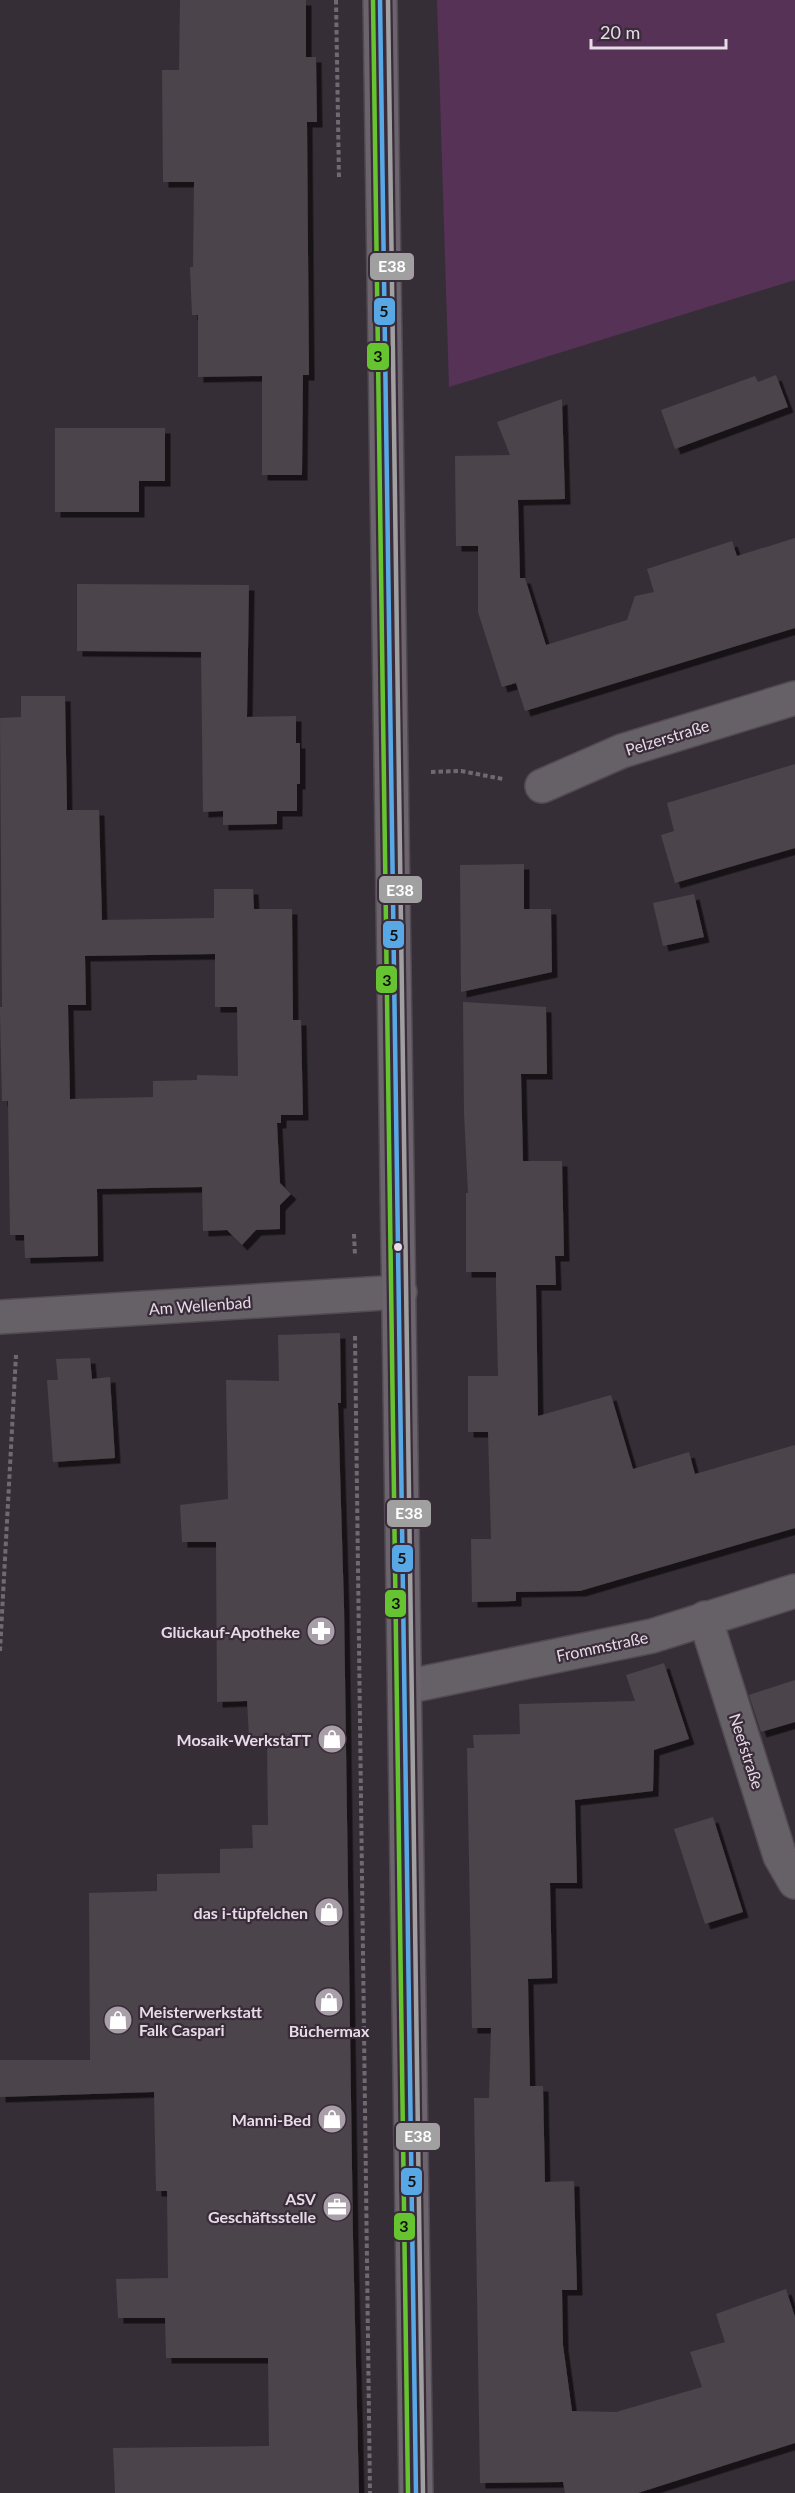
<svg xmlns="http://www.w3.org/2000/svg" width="795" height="2493" font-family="Lato,sans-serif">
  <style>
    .green { fill: #553256 }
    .building { fill: #4b444b; fill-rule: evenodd; filter: url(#shadow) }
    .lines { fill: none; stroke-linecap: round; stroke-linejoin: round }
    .street-casing { stroke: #524a52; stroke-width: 36 }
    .secondary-casing { stroke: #524a52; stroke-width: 36 }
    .path { stroke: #706a70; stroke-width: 4; stroke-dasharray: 4.5 3; stroke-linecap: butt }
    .street { stroke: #666166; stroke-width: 33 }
    .secondary { stroke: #6c646c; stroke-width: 33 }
    .bus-1-casing { stroke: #392b39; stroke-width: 9 }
    .bus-2-casing { stroke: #392b39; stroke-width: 9 }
    .bus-3-casing { stroke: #392b39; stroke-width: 9 }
    .bus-1 { stroke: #58a8e5; stroke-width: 4.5 }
    .bus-2 { stroke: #66c430; stroke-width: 4.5 }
    .bus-3 { stroke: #a0a0a0; stroke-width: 4.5 }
    .bus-dot { fill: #e6dce6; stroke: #392b39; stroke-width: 2 }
    .labels { text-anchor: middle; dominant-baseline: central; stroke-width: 4.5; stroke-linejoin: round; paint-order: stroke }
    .street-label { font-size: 16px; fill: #e6dce6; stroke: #392b39 }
    .poi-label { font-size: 16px; font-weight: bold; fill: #e6dce6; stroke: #392b39; text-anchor: end }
    .line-badge { stroke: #392b39; stroke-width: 2 }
    .badge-label { font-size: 16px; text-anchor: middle; font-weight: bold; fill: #fff }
    .pale-badge-label { font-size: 16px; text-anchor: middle; font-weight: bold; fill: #111 }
  </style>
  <defs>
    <filter id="shadow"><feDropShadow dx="5.5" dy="5.5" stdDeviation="0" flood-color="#0009"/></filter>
  </defs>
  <rect width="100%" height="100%" fill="#362e36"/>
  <polygon class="green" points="437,0 795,0 795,280 449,387"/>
  <g class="building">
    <polygon points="180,0 306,0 306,57 316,57 317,122 307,122 309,375 303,375 302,475 262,475 262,376 198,377 198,315 192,315 190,267 193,267 194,182 163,182 162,70 179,70"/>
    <polygon points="776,375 788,407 675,449 661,410 755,376 758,382"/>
    <polygon points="562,399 565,499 518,500 520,578 525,578 546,645 627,620 635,596 654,592 647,569 732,541 737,556 795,538 795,628 525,711 516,683 502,687 478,612 478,546 456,546 455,456 510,455 497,422"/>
    <polygon points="55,428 165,428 165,481 139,481 139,512 55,512"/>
    <polygon points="77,584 249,585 247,717 296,716 296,743 300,743 300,784 297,784 297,811 277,811 277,824 223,825 223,811 203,812 201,652 77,651"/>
    <path d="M21,696H65L67,810H99L102,920L214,918V889H253L254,909H292L293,1020H301L303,1115H281V1123H277L280,1183L291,1194L280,1205V1229L256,1230L242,1245L227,1230L203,1231L202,1187L97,1189L98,1256L25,1258L24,1235H10L8,1101H2L0,1013V1007H2L0,718L21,717ZM215,954V1007H237L238,1076L197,1075V1080L153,1081V1097L70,1099L68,1005H86L85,956Z"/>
    <polygon points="795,764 795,848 675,883 661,835 674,831 667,803"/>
    <polygon points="524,864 524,909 551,909 552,972 461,992 460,865"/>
    <polygon points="694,894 704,937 663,946 653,903"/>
    <polygon points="463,1002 546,1007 547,1074 521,1074 523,1161 562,1161 564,1256 555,1256 556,1285 536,1285 538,1416 611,1395 633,1469 689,1452 695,1474 795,1445 795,1528 580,1591 516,1592 516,1601 472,1602 471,1539 491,1539 488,1432 468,1432 468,1376 498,1376 496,1286 496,1272 466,1272 466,1193 468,1193 464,1113"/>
    <polygon points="340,1333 341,1403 338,1403 344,1605 353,2237 359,2493 115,2493 113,2448 269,2446 268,2358 166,2358 165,2318 118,2318 116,2279 168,2278 167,2191 156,2191 154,2092 0,2097 0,2060 90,2060 89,1893 157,1891 157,1874 220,1873 220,1849 253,1848 252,1825 268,1825 267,1745 261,1744 261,1736 249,1737 247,1701 217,1702 216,1542 182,1542 180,1505 228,1499 226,1380 279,1381 278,1335"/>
    <polygon points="90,1358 92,1379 110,1377 115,1458 53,1462 47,1380 58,1380 56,1359"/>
    <polygon points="664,1663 689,1739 654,1750 653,1791 575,1800 577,1883 550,1883 552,1978 528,1979 530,2086 543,2086 545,2182 574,2181 577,2290 562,2290 563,2345 572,2411 616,2412 702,2387 690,2352 725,2342 716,2314 786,2289 795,2317 795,2443 638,2493 565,2493 563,2482 480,2483 474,2098 489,2098 491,2028 472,2028 467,1748 474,1748 473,1735 520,1734 519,1704 635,1701 626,1675"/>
    <polygon points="795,1680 795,1722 761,1732 749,1695"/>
    <polygon points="713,1817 743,1912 705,1924 674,1829"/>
  </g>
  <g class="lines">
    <g class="street-casing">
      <g id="street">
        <polyline points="542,786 622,751 795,698"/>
        <polyline points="0,1317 400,1292"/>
        <polyline points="705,1618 780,1856 795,1882"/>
        <polyline points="405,1687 652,1636 795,1591"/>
      </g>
    </g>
    <g class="secondary-casing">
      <polyline id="secondary" points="380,0 416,2493"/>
    </g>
    <g class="path">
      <polyline points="336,0 339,179"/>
      <polyline points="431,772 461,771 503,779"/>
      <polyline points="354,1234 355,1256"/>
      <polyline points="355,1336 370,2493"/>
      <polyline points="0,1651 16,1355"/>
    </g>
    <use href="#street" class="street"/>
    <use href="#secondary" class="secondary"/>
    <g class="bus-1-casing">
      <polyline id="bus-1" points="380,0 416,2493"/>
    </g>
    <g class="bus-2-casing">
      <polyline id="bus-2" points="373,0 408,2493"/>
    </g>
    <g class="bus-3-casing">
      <polyline id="bus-3" points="388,0 423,2493"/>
    </g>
    <use href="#bus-1" class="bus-1"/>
    <use href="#bus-2" class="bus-2"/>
    <use href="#bus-3" class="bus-3"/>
  </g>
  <defs>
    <g id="pharmacy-disc" transform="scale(1.5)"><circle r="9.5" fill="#a89fa8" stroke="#392b39"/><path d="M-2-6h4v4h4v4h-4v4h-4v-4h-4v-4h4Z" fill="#fff"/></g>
    <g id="shop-disc" transform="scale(1.5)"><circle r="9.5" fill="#a89fa8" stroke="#392b39"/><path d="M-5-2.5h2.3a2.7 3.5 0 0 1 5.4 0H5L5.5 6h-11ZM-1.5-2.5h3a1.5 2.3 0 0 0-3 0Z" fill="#fff"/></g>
    <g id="office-disc" transform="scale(1.5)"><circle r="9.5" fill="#a89fa8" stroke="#392b39"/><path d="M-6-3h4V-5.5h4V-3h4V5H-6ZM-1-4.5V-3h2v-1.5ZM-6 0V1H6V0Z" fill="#fff"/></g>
  </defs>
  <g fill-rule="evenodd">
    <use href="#pharmacy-disc" x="321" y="1631"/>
    <use href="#shop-disc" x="332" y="1739"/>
    <use href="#shop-disc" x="329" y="1912"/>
    <use href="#shop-disc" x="329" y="2002"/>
    <use href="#shop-disc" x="118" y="2020"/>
    <use href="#shop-disc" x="332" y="2119"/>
    <use href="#office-disc" x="337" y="2207"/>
  </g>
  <circle class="bus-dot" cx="398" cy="1247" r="5"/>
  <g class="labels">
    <g class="street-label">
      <text transform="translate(667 737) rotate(-17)">Pelzerstraße</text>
      <text transform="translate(200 1305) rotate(-4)">Am Wellenbad</text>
      <text transform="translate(602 1646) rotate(-12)">Frommstraße</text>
      <text transform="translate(747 1751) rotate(72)">Neefstraße</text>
    </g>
    <g class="poi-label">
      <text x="300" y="1631">Glückauf-Apotheke</text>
      <text x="311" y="1739">Mosaik-WerkstaTT</text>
      <text x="308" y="1912">das i-tüpfelchen</text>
      <text x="139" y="2011" text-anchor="start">Meisterwerkstatt<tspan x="139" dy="18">Falk Caspari</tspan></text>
      <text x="329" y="2030" text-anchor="middle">Büchermax</text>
      <text x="311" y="2119">Manni-Bed</text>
      <text x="316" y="2198">ASV<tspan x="316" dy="18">Geschäftsstelle</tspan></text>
    </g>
  </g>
  <g class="line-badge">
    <rect x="369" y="252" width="46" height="29" rx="6" fill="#a0a0a0"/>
    <rect x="373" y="297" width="23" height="29" rx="6" fill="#58a8e5"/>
    <rect x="366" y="342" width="24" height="29" rx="6" fill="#66c430"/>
    <rect x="378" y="875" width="45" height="29" rx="6" fill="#a0a0a0"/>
    <rect x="382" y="920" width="23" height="29" rx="6" fill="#58a8e5"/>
    <rect x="375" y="965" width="23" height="29" rx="6" fill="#66c430"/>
    <rect x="386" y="1499" width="46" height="29" rx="6" fill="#a0a0a0"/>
    <rect x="391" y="1544" width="23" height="29" rx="6" fill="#58a8e5"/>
    <rect x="384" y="1589" width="23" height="29" rx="6" fill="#66c430"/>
    <rect x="395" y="2122" width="46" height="29" rx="6" fill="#a0a0a0"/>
    <rect x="400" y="2167" width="23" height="29" rx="6" fill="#58a8e5"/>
    <rect x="393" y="2212" width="23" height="29" rx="6" fill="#66c430"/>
  </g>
  <g class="badge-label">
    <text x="392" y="272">E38</text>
    <text x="400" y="896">E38</text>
    <text x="409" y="1519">E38</text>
    <text x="418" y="2142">E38</text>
  </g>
  <g class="pale-badge-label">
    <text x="384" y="317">5</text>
    <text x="378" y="362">3</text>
    <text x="394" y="941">5</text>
    <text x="387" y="986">3</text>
    <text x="402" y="1564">5</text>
    <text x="396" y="1609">3</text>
    <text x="412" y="2187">5</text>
    <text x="404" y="2232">3</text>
  </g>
  <path d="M591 39v9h135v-9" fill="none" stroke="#e6dce6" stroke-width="3"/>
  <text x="600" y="39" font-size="18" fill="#e6dce6" stroke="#392b39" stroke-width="4.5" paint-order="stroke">20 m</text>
</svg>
